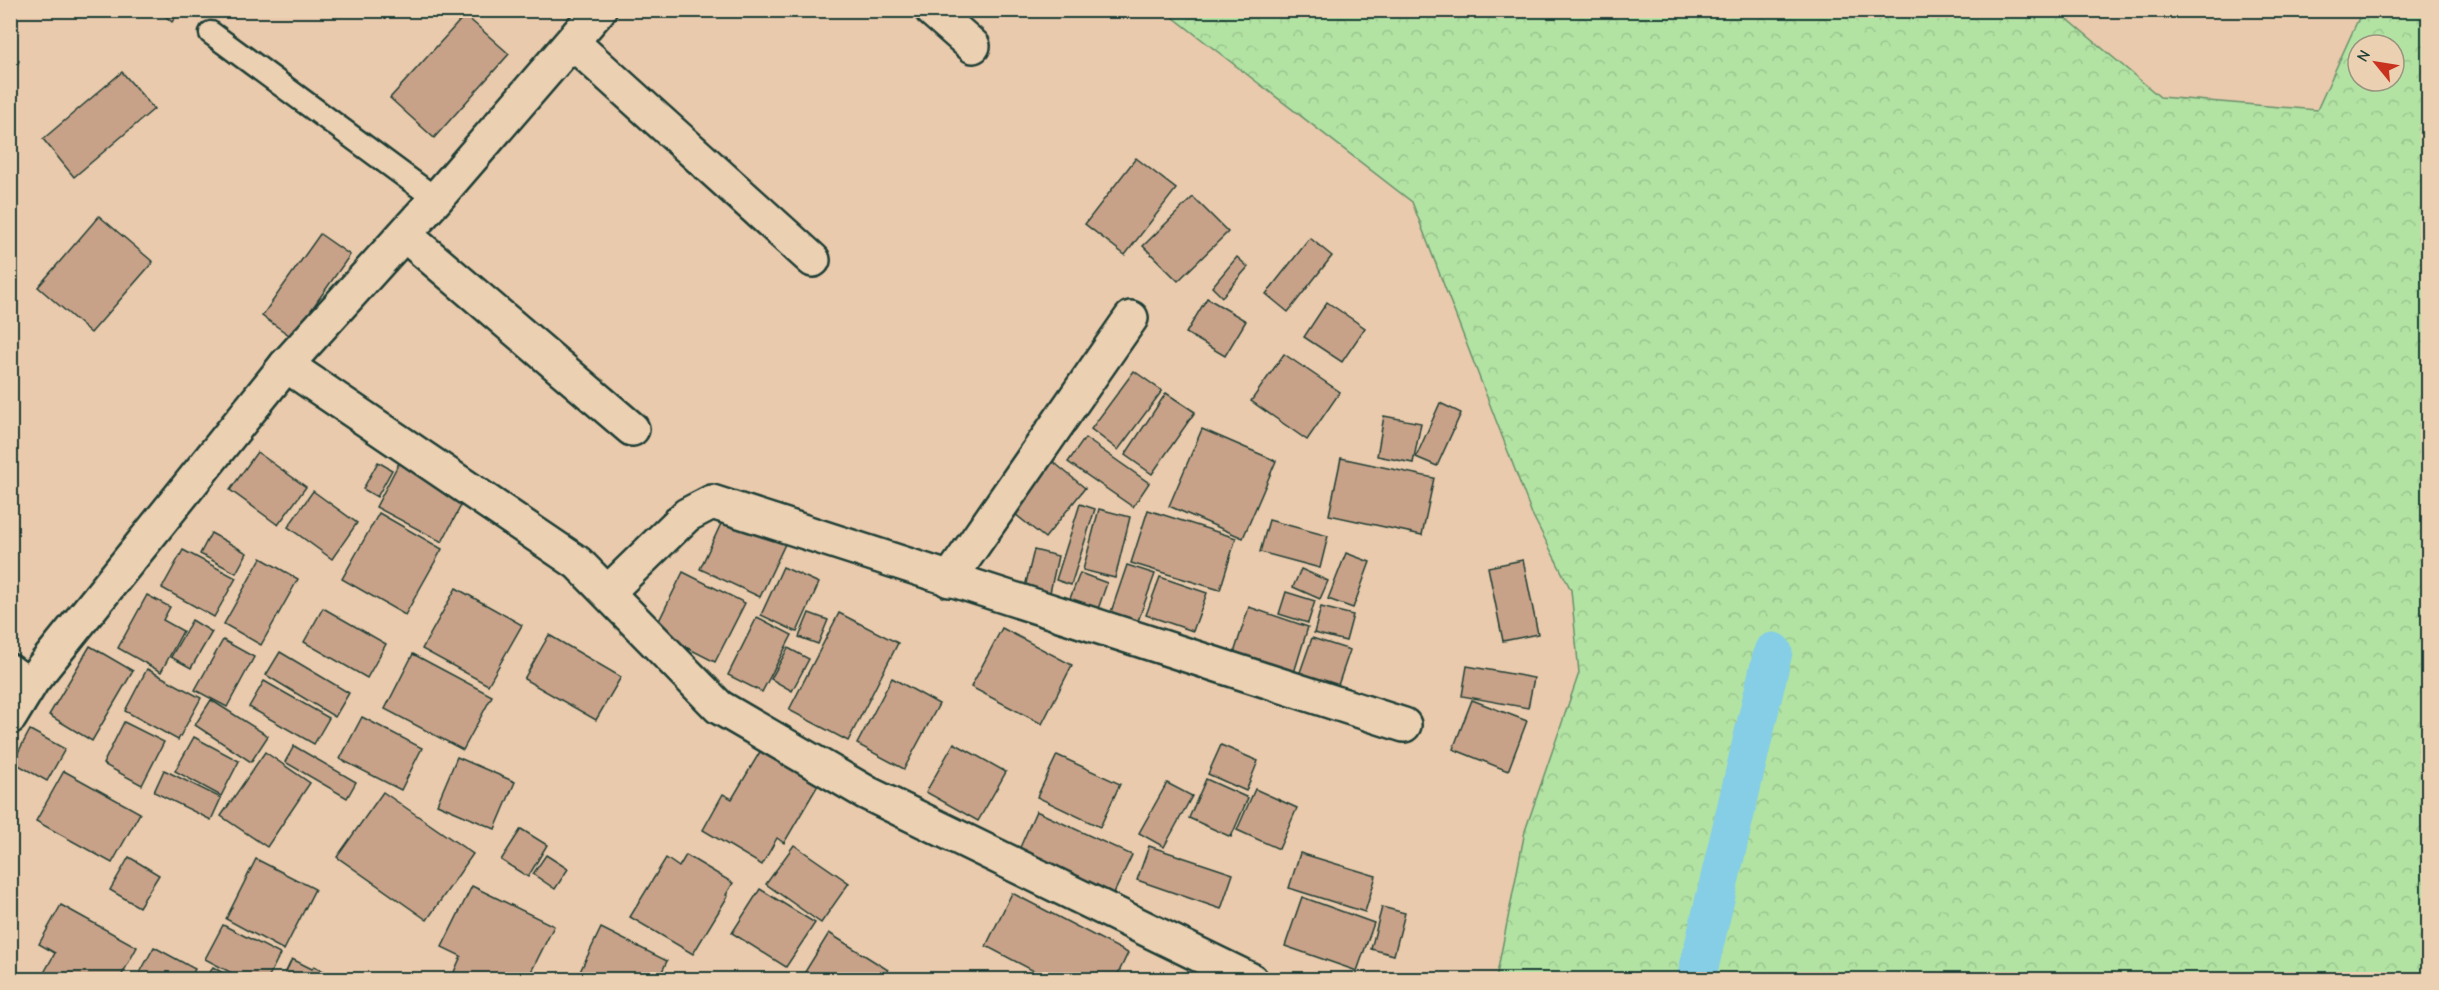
<svg xmlns="http://www.w3.org/2000/svg" width="2439" height="990" font-family="'Comic Neue',sans-serif">
  <style>
    .forest { fill: url(#forest-crowns); stroke: #68906c; stroke-width: 1.5; fill-rule: evenodd }
    .lines { fill: none; stroke-linecap: round; stroke-linejoin: round }
    .canal { stroke: #85cee6; stroke-width: 39 }
    .building { fill: #c8a288; stroke: #1f3d34; stroke-width: 1.5 }
    .service-casing { stroke: #1f3d34; stroke-width: 27 }
    .minor-casing { stroke: #1f3d34; stroke-width: 38 }
    .service { stroke: #ebd0b2; stroke-width: 22 }
    .minor { stroke: #ebd0b2; stroke-width: 33 }
  </style>
  <defs>
    <pattern id="forest-crowns" width="20" height="18" patternUnits="userSpaceOnUse" patternTransform="scale(1.5)"><rect width="20" height="18" fill="#b2e3a3"/><path d="M2 6a3 3 0 1 1 6 0M12 15a3 3 0 1 1 6 0" fill="none" stroke="#99c48d"/></pattern>
  </defs>
  <rect width="100%" height="100%" fill="#eacaac"/>
  <filter id="ink" filterUnits="userSpaceOnUse"><feTurbulence type="fractalNoise" baseFrequency=".0167" numOctaves="2"/><feDisplacementMap in="SourceGraphic" scale="12" xChannelSelector="R" yChannelSelector="G"/><feConvolveMatrix kernelMatrix="1 2 1 2 8 2 1 2 1" color-interpolation-filters="sRGB"/></filter>
  <g filter="url(#ink)">
    <path class="forest" d="M1165,11H2058L2160,97L2317,110L2362,11H2428V979H1496L1525,831L1579,673L1571,590L1532,514L1412,202ZM2358,45H2394V81H2358Z"/>
    <g class="lines">
      <polyline class="canal" points="1696,980 1773,652"/>
    </g>
    <g class="building">
      <polygon points="158,10 181,10 172,22"/>
      <polygon points="465,15 509,54 434,138 390,98"/>
      <polygon points="10,57 19,61 10,81"/>
      <polygon points="122,72 154,109 74,177 43,139"/>
      <polygon points="1136,158 1176,189 1125,255 1085,224"/>
      <polygon points="1193,197 1228,232 1178,281 1143,246"/>
      <polygon points="99,216 153,262 91,333 38,287"/>
      <polygon points="320,234 350,255 292,337 262,316"/>
      <polygon points="1310,238 1332,256 1288,312 1266,294"/>
      <polygon points="1237,257 1248,267 1222,297 1212,287"/>
      <polygon points="1207,298 1246,321 1225,356 1186,333"/>
      <polygon points="1327,302 1365,328 1342,362 1304,337"/>
      <polygon points="1284,354 1340,392 1307,440 1251,401"/>
      <polygon points="1134,371 1162,391 1118,450 1091,429"/>
      <polygon points="1166,393 1195,412 1152,474 1125,455"/>
      <polygon points="1440,403 1461,413 1437,466 1416,457"/>
      <polygon points="1384,416 1421,423 1413,463 1377,456"/>
      <polygon points="1202,429 1276,461 1243,538 1169,506"/>
      <polygon points="1085,438 1149,483 1133,507 1068,462"/>
      <polygon points="257,452 306,487 278,525 230,490"/>
      <polygon points="1341,458 1434,478 1422,535 1329,515"/>
      <polygon points="401,459 467,494 442,542 376,507"/>
      <polygon points="1051,460 1085,488 1045,538 1010,510"/>
      <polygon points="378,462 392,470 377,497 363,489"/>
      <polygon points="313,491 357,523 332,559 288,527"/>
      <polygon points="1080,504 1095,509 1071,585 1056,580"/>
      <polygon points="1099,509 1130,517 1115,578 1083,570"/>
      <polygon points="1148,510 1236,538 1220,590 1131,563"/>
      <polygon points="379,513 442,549 405,615 342,579"/>
      <polygon points="725,515 785,544 760,597 700,569"/>
      <polygon points="1269,520 1328,536 1320,568 1260,552"/>
      <polygon points="211,533 247,553 236,573 200,554"/>
      <polygon points="183,550 236,578 214,617 162,588"/>
      <polygon points="1034,550 1058,556 1049,597 1024,591"/>
      <polygon points="1346,553 1370,562 1353,608 1328,599"/>
      <polygon points="261,558 298,579 261,645 224,624"/>
      <polygon points="1523,560 1538,634 1503,641 1488,567"/>
      <polygon points="1127,565 1155,574 1138,621 1111,612"/>
      <polygon points="783,567 819,583 797,632 761,615"/>
      <polygon points="1301,569 1328,581 1320,599 1293,587"/>
      <polygon points="683,572 745,603 715,662 654,631"/>
      <polygon points="1080,573 1107,583 1097,612 1069,601"/>
      <polygon points="1160,577 1207,593 1193,631 1146,615"/>
      <polygon points="456,588 522,625 488,685 422,649"/>
      <polygon points="1286,592 1315,601 1308,623 1279,614"/>
      <polygon points="147,595 170,607 163,620 183,631 161,672 118,648"/>
      <polygon points="1249,607 1308,627 1293,676 1233,656"/>
      <polygon points="1321,607 1353,615 1346,641 1314,633"/>
      <polygon points="323,608 386,644 367,678 304,642"/>
      <polygon points="809,613 828,620 818,644 799,637"/>
      <polygon points="839,613 898,643 848,741 789,710"/>
      <polygon points="757,617 792,635 762,692 728,675"/>
      <polygon points="192,620 212,632 191,668 171,657"/>
      <polygon points="1002,628 1072,665 1042,724 971,687"/>
      <polygon points="549,635 621,677 596,720 524,679"/>
      <polygon points="1312,638 1350,650 1336,691 1298,678"/>
      <polygon points="223,640 254,657 227,707 195,690"/>
      <polygon points="90,646 133,671 92,741 49,715"/>
      <polygon points="788,648 809,659 792,691 771,679"/>
      <polygon points="280,652 349,693 335,717 266,675"/>
      <polygon points="413,654 492,696 463,750 385,709"/>
      <polygon points="1467,666 1534,678 1528,708 1462,696"/>
      <polygon points="147,669 201,698 178,740 125,711"/>
      <polygon points="892,678 939,704 904,769 857,744"/>
      <polygon points="264,681 329,718 314,744 249,707"/>
      <polygon points="211,700 268,736 251,762 195,725"/>
      <polygon points="1472,700 1527,721 1508,771 1453,749"/>
      <polygon points="362,717 422,748 401,790 340,759"/>
      <polygon points="124,722 164,742 142,785 103,764"/>
      <polygon points="30,730 65,749 47,781 13,762"/>
      <polygon points="194,737 239,761 221,796 175,771"/>
      <polygon points="954,743 1006,772 978,821 926,792"/>
      <polygon points="764,745 821,780 784,843 777,838 762,865 703,830 723,794 732,799"/>
      <polygon points="1221,745 1258,761 1246,791 1208,774"/>
      <polygon points="294,746 356,782 347,798 285,762"/>
      <polygon points="265,752 310,783 267,847 221,816"/>
      <polygon points="1057,755 1120,784 1100,827 1037,797"/>
      <polygon points="457,757 515,782 495,829 437,804"/>
      <polygon points="164,770 221,798 211,820 154,792"/>
      <polygon points="64,771 140,813 112,863 36,821"/>
      <polygon points="1206,779 1248,798 1231,837 1189,818"/>
      <polygon points="1167,783 1192,796 1164,847 1139,833"/>
      <polygon points="1255,789 1297,808 1279,849 1237,830"/>
      <polygon points="383,792 473,854 427,920 337,857"/>
      <polygon points="1036,811 1132,855 1113,895 1018,852"/>
      <polygon points="521,829 547,845 528,877 501,860"/>
      <polygon points="794,845 849,883 821,923 766,884"/>
      <polygon points="1149,846 1233,874 1221,909 1137,880"/>
      <polygon points="1300,853 1376,876 1365,912 1289,888"/>
      <polygon points="546,855 568,869 555,889 533,874"/>
      <polygon points="686,855 733,883 726,895 728,896 693,954 630,917 666,858 679,867"/>
      <polygon points="129,857 159,875 139,907 110,890"/>
      <polygon points="256,859 315,889 284,950 226,919"/>
      <polygon points="472,886 554,926 527,980 469,980 454,972 461,956 442,947"/>
      <polygon points="760,889 815,923 786,967 732,933"/>
      <polygon points="1012,893 1128,953 1115,980 1033,980 1036,972 986,946"/>
      <polygon points="1302,897 1374,923 1357,971 1285,946"/>
      <polygon points="61,905 137,947 119,980 40,980 55,953 39,944"/>
      <polygon points="1382,907 1405,913 1394,955 1371,949"/>
      <polygon points="223,925 280,954 267,980 245,980 205,959"/>
      <polygon points="601,928 667,961 658,980 576,980"/>
      <polygon points="829,933 888,970 882,980 800,980"/>
      <polygon points="154,947 195,969 189,980 136,980"/>
      <polygon points="292,959 312,969 314,966 340,980 282,980"/>
      <polygon points="213,967 234,980 206,980"/>
    </g>
    <g class="lines">
      <g class="service-casing">
        <g id="service">
          <polyline points="211,33 436,199"/>
          <polyline points="10,665 32,681"/>
        </g>
      </g>
      <g class="minor-casing">
        <g id="minor">
          <polyline points="932,10 973,46"/>
          <polyline points="572,42 813,260"/>
          <polyline points="405,235 632,429"/>
          <polyline points="286,365 578,563 719,707 867,793 1251,980"/>
          <polyline points="949,580 1131,318"/>
          <polyline points="608,592 687,515 712,502 1404,725"/>
          <polyline points="10,717 32,681 286,365 436,199 599,10"/>
        </g>
      </g>
      <use href="#service" class="service"/>
      <use href="#minor" class="minor"/>
    </g>
  </g>
  <rect width="2439" height="990" fill="none" stroke="#ebd0b2" stroke-width="36"/>
  <rect x="18" y="18" width="2403" height="954" fill="none" stroke="#1f3d34" stroke-width="2" filter="url(#ink)"/>
  <g transform="translate(2376 63) rotate(300)"><circle r="28" fill="#ebd0b2" stroke="#999580" stroke-width="1.5"/>
  <path d="M0-4.5L10 22L0 15L-10 22Z" fill="#c8321e"/>
  <text y="-9" font-size="16" font-weight="bold" text-anchor="middle" fill="#1f3d34">N</text>
  </g>
</svg>
